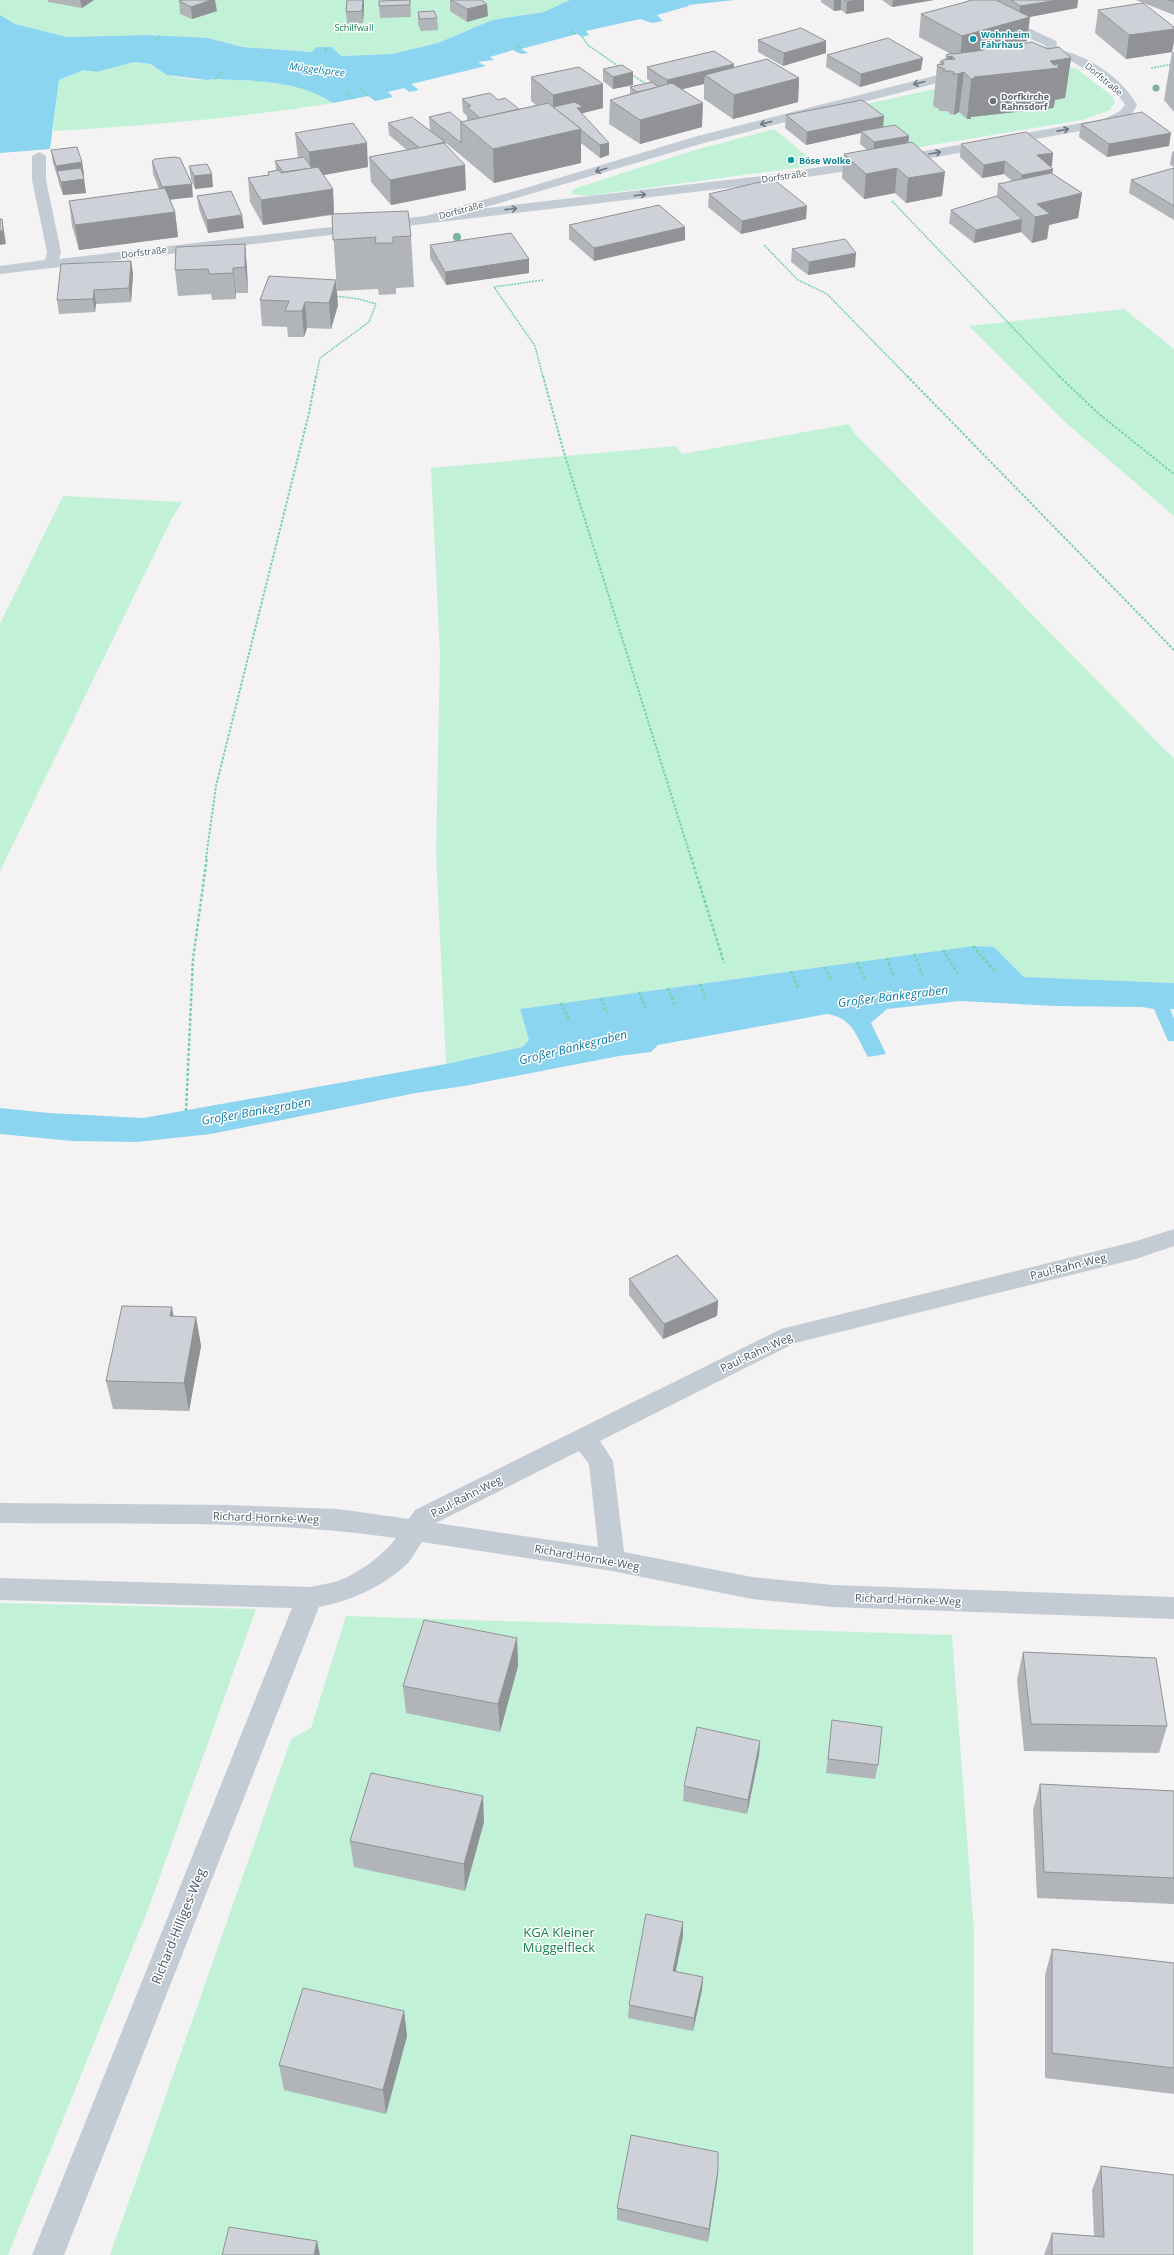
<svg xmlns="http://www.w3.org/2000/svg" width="1174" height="2255" font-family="'Open Sans',sans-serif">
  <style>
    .green { fill: #c1f2d7 }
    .water { fill: #8cd5f0 }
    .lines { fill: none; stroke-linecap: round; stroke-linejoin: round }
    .path-far2 { stroke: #77d2ab; stroke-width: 1.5; stroke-dasharray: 2 1; stroke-linecap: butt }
    .path-far1 { stroke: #77d2ab; stroke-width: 2; stroke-dasharray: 2.5 1.5; stroke-linecap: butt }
    .path { stroke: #77d2ab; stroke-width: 2.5; stroke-dasharray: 3 2; stroke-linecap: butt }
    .minor { fill: #c3cbd4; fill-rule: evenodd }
    .tree { fill: #79b49a }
    .wall { fill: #b1b4b9 }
    .shaded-wall { fill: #909296 }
    .building { fill: #ced1d7; stroke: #909296 }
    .oneway { stroke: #6e7884 }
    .culture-dot { fill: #0f9aa8; stroke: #fff; stroke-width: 1.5 }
    .worship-dot { fill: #6b7280; stroke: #fff; stroke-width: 1.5 }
    .labels { text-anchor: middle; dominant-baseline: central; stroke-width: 3; stroke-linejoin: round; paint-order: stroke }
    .far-park-label { font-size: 9px; fill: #148252; stroke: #fff }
    .far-culture-label { font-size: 9px; font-weight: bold; fill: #0d838f; stroke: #fff; text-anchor: start }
    .far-street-label { font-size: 9px; fill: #495461; stroke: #fff }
    .far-worship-label { font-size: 9px; font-weight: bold; fill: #5b616d; stroke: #fff; text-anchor: start }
    .far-water-label { font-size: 10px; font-style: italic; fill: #077aa6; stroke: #fff }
    .street-label { font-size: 11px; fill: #495461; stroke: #fff }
    .water-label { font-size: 12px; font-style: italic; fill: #077aa6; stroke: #fff }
    .near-street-label { font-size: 13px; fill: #495461; stroke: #fff }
    .near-park-label { font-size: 13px; fill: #148252; stroke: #fff }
  </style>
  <rect width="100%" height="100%" fill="#f4f2f2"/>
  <g class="green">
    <polygon points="0,0 570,0 544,12 492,20 438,43 392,54 341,56 332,47 316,47 312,52 242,47 208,38 148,35 67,37 15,24 0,15"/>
    <path d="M134,62C153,64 151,66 166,74C176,79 204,81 215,79C255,81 298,80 333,103C239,118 148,126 53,131L59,80L85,70L97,72Z"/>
    <polygon points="1060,65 1077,69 1112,96 1115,102 1110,110 1082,120 908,149 853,107 1036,67"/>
    <polygon points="774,129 818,165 587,196 572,194 572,191 576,188 695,150"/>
    <polygon points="1124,309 1174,349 1174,516 1066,423 969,326"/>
    <polygon points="849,424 855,434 1174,759 1174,983 1024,977 994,947 973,946 520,1009 529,1040 522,1047 446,1064 436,853 440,655 431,468 676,446 682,454"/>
    <polygon points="63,496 182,502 171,520 0,871 0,624"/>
    <polygon points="0,1603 256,1609 149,1907 8,2255 0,2255"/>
    <polygon points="346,1616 952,1635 974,1932 973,2255 110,2255 291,1739 311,1728"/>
  </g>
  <g class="water">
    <path d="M570,0H735L688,5L689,6L657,15L663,21L652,23L640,19L586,31L589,35L582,37L577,34L521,49L528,53L521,54L513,50L490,57L494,60L478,62L486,66L411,84L419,90L409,92L404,88L388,92L393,97L375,101L368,96L333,103C298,80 255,81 215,79L207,80L167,75L150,64L134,62L97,72L84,70L59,80L50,149L0,153V15L15,24L67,37L148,35L190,37L208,38L242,47L312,52L316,47H332L341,56L392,54L438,43L492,20L544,12Z"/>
    <path d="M973,946L994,947L1024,977L1174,983V1009H1170L1174,1019V1041H1168L1154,1009L1142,1007L1055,1006L960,1001L887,1009L871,1023L886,1054L868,1057C856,1036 853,1018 827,1014L658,1045L651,1052L619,1056L464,1086L416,1093L211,1134L136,1142L72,1141L0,1134V1108L49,1113L143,1118L446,1064L522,1047L529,1040L520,1009Z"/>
  </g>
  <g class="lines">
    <g class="path-far2">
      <polyline points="571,31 576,34"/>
      <polyline points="582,37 588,45 621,68"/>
      <polyline points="156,40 160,35"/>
      <polyline points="516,45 522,48"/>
      <polyline points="325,53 327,47"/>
      <polyline points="1151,68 1174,64"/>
      <polyline points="632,75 648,85"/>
      <polyline points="215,79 224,70"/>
      <polyline points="359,88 368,96"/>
      <polyline points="347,92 354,99"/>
      <polyline points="892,201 1060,377"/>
      <polyline points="764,245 798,280 827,294 908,377"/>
      <polyline points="543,280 494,287 535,346 543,377"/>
      <polyline points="316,377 320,358 369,322 376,304 359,299 335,296"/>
    </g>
    <g class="path-far1">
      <polyline points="543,376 565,456 691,858"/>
      <polyline points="907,376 1174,650"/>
      <polyline points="1059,376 1099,414 1174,474"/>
      <polyline points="206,858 216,786 309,413 316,376"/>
    </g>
    <g class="path">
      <polyline points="691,857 724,963"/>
      <polyline points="973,946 996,973"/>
      <polyline points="943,950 958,974"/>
      <polyline points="914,954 923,976"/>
      <polyline points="887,958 894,978"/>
      <polyline points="857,962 865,979"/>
      <polyline points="825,967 831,979"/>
      <polyline points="791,971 798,988"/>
      <polyline points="700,984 706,999"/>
      <polyline points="668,988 674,1004"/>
      <polyline points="639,992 646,1008"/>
      <polyline points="601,998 607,1013"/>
      <polyline points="561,1003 569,1020"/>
      <polyline points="186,1111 193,959 207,857"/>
    </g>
    <g class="minor">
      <path d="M967,0H981L999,14L1056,41L1058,50C1087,54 1123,79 1137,105L1130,117L1108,126L925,159L762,184L0,274V266L45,260L47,252L32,180V156L39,152L46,156V180L61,252L59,259L425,216L519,190L694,137L965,68L969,69L971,72L969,75L704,143L479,209L762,176L925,151L1104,119L1120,111L1125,105L1122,100L1093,74L1073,62L1053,57H1034L1032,54L1034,51L1045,50L1046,46L991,20Z"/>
      <path d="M1174,1229V1246L1136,1259L795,1343L600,1441L613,1461L624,1552L752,1577L833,1585L1174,1597V1619L833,1607L752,1599L612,1571L422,1542C417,1549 413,1557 408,1563C384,1586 351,1601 319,1607L64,2255H32L292,1608L0,1600V1578L310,1587C318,1585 327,1584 335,1582C354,1577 385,1554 396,1538C266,1519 132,1525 0,1523V1503L228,1505L338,1509L409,1519L415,1510L781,1329L1133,1242ZM579,1451L589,1464L598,1547L436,1523Z"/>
    </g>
  </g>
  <g class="tree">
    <circle cx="1156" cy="88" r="3.5"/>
    <circle cx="457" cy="237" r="4"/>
  </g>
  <g class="wall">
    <polygon points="48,0 94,0 82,8 48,2"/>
    <polygon points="347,0 364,0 364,8 363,23 347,24 346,12"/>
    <polygon points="410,0 411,17 380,18 379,6"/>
    <polygon points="450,0 481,0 488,16 467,22 450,11"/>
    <polygon points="821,0 864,0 864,11 846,14 841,10 834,11 821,2"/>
    <polygon points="882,0 934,0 892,7"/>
    <polygon points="973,0 1078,0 1077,8 1029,17 1027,41 1000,48 1071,58 1065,98 1055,100 1054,106 1053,108 971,117 971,119 967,119 959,112 954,115 949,114 949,112 946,111 939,111 939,109 933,106 937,66 940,64 940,62 945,59 946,55 948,55 949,53 919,37 921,14"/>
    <polygon points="1136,0 1174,0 1174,15"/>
    <polygon points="179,1 217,11 192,19 180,14"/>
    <polygon points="1098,10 1174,27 1174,41 1172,52 1126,59 1095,33"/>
    <polygon points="418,12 437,18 438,30 421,31 418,24"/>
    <polygon points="758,40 826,53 783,66 758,52"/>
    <polygon points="1172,52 1174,52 1174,112 1164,100"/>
    <polygon points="827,55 921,70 860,87 826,67"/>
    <polygon points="647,67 734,68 799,78 798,102 733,119 704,99 704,84 681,89 702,127 640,144 609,124 610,100 630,94 630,87 651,82 647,79"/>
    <polygon points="603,69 633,72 633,85 613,89 603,81"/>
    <polygon points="531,77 603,84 603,108 583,113 583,115 609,143 609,155 600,158 581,143 581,163 494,183 446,143 446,145 466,190 391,205 371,182 369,157 407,150 389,135 388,123 430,130 429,117 462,122 468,121 467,120 467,116 463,112 462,99 498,100 519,109 536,105 531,101"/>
    <polygon points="786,115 883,127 908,142 942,196 906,203 895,193 864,199 842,178 844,154 867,150 860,144 861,133 806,145 785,128"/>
    <polygon points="1081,124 1169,146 1107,157 1079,137"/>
    <polygon points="295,133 368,167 323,175 333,189 334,214 411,236 414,287 396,288 396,294 379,295 378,289 337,291 332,215 263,225 250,202 248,178 268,175 268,172 276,170 275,161 298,158"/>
    <polygon points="961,144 1052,166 1049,166 1053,174 1082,193 1078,218 1049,225 1047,239 1032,243 1021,232 974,243 949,223 951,210 997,196 998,184 1012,181 1004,174 982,178 960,157"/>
    <polygon points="51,150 82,162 84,175 83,176 84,179 86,193 63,195 59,184 58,179 53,163"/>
    <polygon points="1174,151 1174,167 1170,165 1172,152"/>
    <polygon points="152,161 193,197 170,200 175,212 178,237 79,250 72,226 69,201 159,189 153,174"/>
    <polygon points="189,166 213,187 195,189 191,179"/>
    <polygon points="1174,168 1174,220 1129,193 1131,180"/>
    <polygon points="709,194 806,219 741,234 708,207"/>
    <polygon points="197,196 244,228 208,233 199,209"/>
    <polygon points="569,225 685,227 685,240 594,261 569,239"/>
    <polygon points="245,244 247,269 248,293 236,293 236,299 212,300 211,294 178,296 175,270"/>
    <polygon points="430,245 529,259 529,273 446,285 430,258"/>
    <polygon points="792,249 855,267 808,275 791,262"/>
    <polygon points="131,261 133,274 131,302 96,304 95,312 59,314 57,300"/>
    <polygon points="269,276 338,305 331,329 307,328 304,337 288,337 287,327 262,326 260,300"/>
    <polygon points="629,1279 718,1301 717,1316 663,1339 629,1295"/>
    <polygon points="174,1316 196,1317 201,1346 189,1411 113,1409 106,1381"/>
    <polygon points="517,1638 518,1666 500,1732 406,1713 403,1686"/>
    <polygon points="1023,1652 1167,1726 1159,1753 1024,1751 1017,1680"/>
    <polygon points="832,1720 878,1765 875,1779 826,1773"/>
    <polygon points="760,1741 759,1755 747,1814 683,1801 684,1786"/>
    <polygon points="1040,1784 1174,1791 1174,1904 1037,1898 1033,1810"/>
    <polygon points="484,1822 465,1891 354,1867 350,1841"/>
    <polygon points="683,1922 683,1936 675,1972 703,1977 702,1990 693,2031 628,2018 629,2005"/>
    <polygon points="1052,1949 1174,1963 1174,2094 1045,2078 1045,1975"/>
    <polygon points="404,2011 407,2036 386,2114 284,2090 279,2065"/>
    <polygon points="1101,2166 1174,2255 1044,2255 1052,2233 1094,2236 1092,2190"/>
    <polygon points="718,2170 717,2182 708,2242 617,2220 617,2208"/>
  </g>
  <g class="shaded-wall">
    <polygon points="80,0 94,0 82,8"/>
    <polygon points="211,0 215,0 217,11 192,19 191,7"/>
    <polygon points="363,0 364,0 364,8 363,23 362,11"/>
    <polygon points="834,0 841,0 841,10 834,11"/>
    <polygon points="856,0 864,0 864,11 846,14 847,2"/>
    <polygon points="893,0 934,0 892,7"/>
    <polygon points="1058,0 1078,0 1077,8 1019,19 1020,6"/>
    <polygon points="487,4 488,16 467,22 467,9"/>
    <polygon points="1030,17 1027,41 983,53 984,50 982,48 981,53 960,59 962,36"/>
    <polygon points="1174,29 1174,41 1172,52 1126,59 1129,35"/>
    <polygon points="826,41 826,53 783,66 784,53"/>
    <polygon points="952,56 951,71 946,71 948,57"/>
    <polygon points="923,58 921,70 860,87 861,74"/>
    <polygon points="1071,58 1065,98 1055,100 1054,106 1053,108 971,117 971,119 967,119 971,79 974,77 1050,61"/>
    <polygon points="734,64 733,77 705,75 704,84 667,93 667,80"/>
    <polygon points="633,72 633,85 613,89 613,77"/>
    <polygon points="964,72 959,112 954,115 958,74"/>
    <polygon points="799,78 798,102 733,119 734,95"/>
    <polygon points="603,84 603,108 583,113 583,120 553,107 553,95"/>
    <polygon points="703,103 702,127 640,144 640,120"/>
    <polygon points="884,116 883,129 861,131 861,133 806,145 807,132"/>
    <polygon points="581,129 581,163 494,183 493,149"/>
    <polygon points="1171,133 1169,146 1107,157 1109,144"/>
    <polygon points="909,136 908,149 873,155 874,142"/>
    <polygon points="367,143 368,167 313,177 310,168 309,152"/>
    <polygon points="609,143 609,155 600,158 600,145"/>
    <polygon points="1053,153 1052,166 1035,168 1037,155"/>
    <polygon points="1005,161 1004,174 982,178 984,165"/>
    <polygon points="82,162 84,175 60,178 57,171 58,179 56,166"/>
    <polygon points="465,165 466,190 391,205 390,180"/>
    <polygon points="897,168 895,193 864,199 866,174"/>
    <polygon points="1053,169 1051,182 1020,188 1022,175"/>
    <polygon points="945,172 942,196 906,203 908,178"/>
    <polygon points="212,174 213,187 195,189 194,176"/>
    <polygon points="84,179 86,193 63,195 61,182"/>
    <polygon points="192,184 193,197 164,200 162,187"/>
    <polygon points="333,189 334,214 263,225 261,200"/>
    <polygon points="1082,193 1078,218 1049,225 1047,239 1032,243 1037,204"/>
    <polygon points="807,206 806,219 741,234 742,221"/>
    <polygon points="175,212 178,237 79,250 75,225"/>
    <polygon points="242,215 244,228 208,233 207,220"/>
    <polygon points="2,219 6,244 0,245 0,231"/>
    <polygon points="1022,219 1021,232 974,243 976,230"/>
    <polygon points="685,227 685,240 594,261 594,248"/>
    <polygon points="245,244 247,269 248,293 245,267"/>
    <polygon points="856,253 855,267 808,275 809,262"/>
    <polygon points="529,259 529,273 446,285 445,272"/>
    <polygon points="131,261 133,274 131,302 129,288"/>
    <polygon points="233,268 236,293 236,299 233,273"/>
    <polygon points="336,280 338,305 331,329 329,303"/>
    <polygon points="94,290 96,304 95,312 93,299"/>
    <polygon points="305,302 307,328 304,337 302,311"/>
    <polygon points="718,1301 717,1316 663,1339 664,1324"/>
    <polygon points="172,1307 177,1336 170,1316"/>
    <polygon points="196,1317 201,1346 189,1411 184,1383"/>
    <polygon points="517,1638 518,1666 500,1732 498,1704"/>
    <polygon points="760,1741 759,1755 747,1814 748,1800"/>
    <polygon points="483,1796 484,1822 465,1891 464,1864"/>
    <polygon points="683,1922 683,1936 673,1985 673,1971"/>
    <polygon points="703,1977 702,1990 693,2031 694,2018"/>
    <polygon points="404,2011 407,2036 386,2114 383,2090"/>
    <polygon points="718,2170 717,2182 708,2242 709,2229"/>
    <polygon points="317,2241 320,2255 314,2255"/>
  </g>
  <g class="building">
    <polygon points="183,0 211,0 191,7 179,1"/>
    <polygon points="347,0 363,0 362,11 346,12"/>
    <polygon points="410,0 410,5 379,6 379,1"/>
    <polygon points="451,0 481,0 487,4 467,9"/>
    <polygon points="845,0 856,0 847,2"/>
    <polygon points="973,0 996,0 1030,17 962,36 921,14"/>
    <polygon points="1011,0 1058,0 1020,6"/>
    <polygon points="1168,0 1174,0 1174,2"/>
    <polygon points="1143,3 1174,27 1174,29 1129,35 1098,10"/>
    <polygon points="434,11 437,18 420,19 418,12"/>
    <polygon points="801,28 826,41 784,53 758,40"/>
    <polygon points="888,38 923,58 861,74 827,55"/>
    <polygon points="1032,42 1048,49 1059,47 1071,58 1050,61 1054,65 1058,64 1060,66 1057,66 1059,68 974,77 975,78 971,79 964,72 958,74 953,74 954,72 950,71 943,71 945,69 937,66 938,64 943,65 944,62 940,62 942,60 955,59 952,56 948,57 946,55 950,54 949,53 954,54 984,50 982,48 996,46 999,48"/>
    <polygon points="714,51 734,64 667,80 647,67"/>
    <polygon points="767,59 799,78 734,95 705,75"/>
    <polygon points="622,65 633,72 613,77 603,69"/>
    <polygon points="579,67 603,84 553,95 531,77"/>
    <polygon points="652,82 659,87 637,92 630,87"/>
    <polygon points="672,83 703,103 640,120 610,100"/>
    <polygon points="490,93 498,100 505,98 519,109 480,118 467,107 471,106 462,99"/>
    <polygon points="862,100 884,116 807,132 786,115"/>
    <polygon points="575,102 583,107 577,108 609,143 600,145 581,130 581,129 553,107"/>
    <polygon points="548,103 581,129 493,149 461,122"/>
    <polygon points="450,112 462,122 461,122 461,143 429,117"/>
    <polygon points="1142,112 1171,133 1109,144 1081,124"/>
    <polygon points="412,117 445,142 420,148 388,123"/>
    <polygon points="353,123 367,143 309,152 295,133"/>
    <polygon points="895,125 909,136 874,142 861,131"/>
    <polygon points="1026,132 1053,153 1037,155 1053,169 1022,175 1005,161 984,165 961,144"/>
    <polygon points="912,142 945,172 908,178 897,168 866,174 844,154"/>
    <polygon points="444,143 465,165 390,180 369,157"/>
    <polygon points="77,147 82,162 56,166 51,150"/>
    <polygon points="174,157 180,158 192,184 162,187 152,161 155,159"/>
    <polygon points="304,157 312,168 283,172 275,161"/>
    <polygon points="207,164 212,174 194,176 189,166"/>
    <polygon points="318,167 333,189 261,200 248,178 269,175 268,172 279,170 281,173"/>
    <polygon points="81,168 84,179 61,182 57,171"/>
    <polygon points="1174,168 1174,206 1131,180"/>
    <polygon points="1051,173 1082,193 1037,204 1050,214 1035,217 998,184"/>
    <polygon points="773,179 807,206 742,221 709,194"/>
    <polygon points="165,188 175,212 75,225 69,201"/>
    <polygon points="231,191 242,215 207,220 197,196"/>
    <polygon points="997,196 1022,219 976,230 951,210"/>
    <polygon points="659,205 685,227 594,248 569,225"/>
    <polygon points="408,211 411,236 393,237 393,243 375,243 376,237 333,240 332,214"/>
    <polygon points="0,219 2,219 3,231 0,231"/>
    <polygon points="511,233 529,259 445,272 430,245"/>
    <polygon points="845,239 856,253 809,262 792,249"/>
    <polygon points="245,244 245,267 233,268 233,273 209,274 208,269 175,270 176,247"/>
    <polygon points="131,261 129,288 94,290 93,299 57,300 61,264"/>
    <polygon points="269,276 336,280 329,303 305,302 302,311 285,311 289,301 260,300"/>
    <polygon points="677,1255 718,1301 664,1324 629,1279"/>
    <polygon points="122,1306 172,1307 170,1316 196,1317 184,1383 106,1381"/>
    <polygon points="424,1620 517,1638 498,1704 403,1686"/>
    <polygon points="1023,1652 1156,1658 1167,1726 1031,1724"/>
    <polygon points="832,1720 882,1727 878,1765 828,1759"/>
    <polygon points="697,1727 760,1741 748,1800 684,1786"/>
    <polygon points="371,1773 483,1796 464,1864 350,1841"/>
    <polygon points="1040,1784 1174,1791 1174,1878 1044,1872"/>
    <polygon points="646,1914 683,1922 673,1971 703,1977 694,2018 629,2005"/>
    <polygon points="1052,1949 1174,1963 1174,2068 1052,2053"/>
    <polygon points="303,1988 404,2011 383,2090 279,2065"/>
    <polygon points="631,2135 718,2152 718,2170 709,2229 617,2208"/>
    <polygon points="1101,2166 1174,2175 1174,2255 1052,2255 1052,2233 1104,2237"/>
    <polygon points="229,2227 317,2241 314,2255 222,2255"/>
  </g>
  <defs><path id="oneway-shaft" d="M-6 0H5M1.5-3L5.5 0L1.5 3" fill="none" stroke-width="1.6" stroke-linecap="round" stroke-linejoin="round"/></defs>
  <g class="oneway">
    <use href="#oneway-shaft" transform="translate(919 83) rotate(166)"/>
    <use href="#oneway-shaft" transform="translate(766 123) rotate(165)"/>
    <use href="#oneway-shaft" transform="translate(1063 130) rotate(-11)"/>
    <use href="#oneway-shaft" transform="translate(935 153) rotate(-10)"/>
    <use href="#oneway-shaft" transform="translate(601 170) rotate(163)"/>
    <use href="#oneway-shaft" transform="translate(640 195) rotate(-7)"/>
    <use href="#oneway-shaft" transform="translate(511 209) rotate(-6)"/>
  </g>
  <g class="culture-dot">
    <circle cx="973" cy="39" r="4"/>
    <circle cx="791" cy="160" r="4"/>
  </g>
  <circle class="worship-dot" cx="993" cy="101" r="4"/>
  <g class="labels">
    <g class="far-park-label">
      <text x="354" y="27">Schilfwall</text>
    </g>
    <g class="far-culture-label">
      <text x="981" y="34">Wohnheim<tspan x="981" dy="10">Fährhaus</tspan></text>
      <text x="799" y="160">Böse Wolke</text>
    </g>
    <g class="far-street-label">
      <text transform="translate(1104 79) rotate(40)">Dorfstraße</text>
      <text transform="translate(784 176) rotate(-8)">Dorfstraße</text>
      <text transform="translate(461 210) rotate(-15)">Dorfstraße</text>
      <text transform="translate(144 252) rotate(-7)">Dorfstraße</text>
    </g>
    <g class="far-worship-label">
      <text x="1001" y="96">Dorfkirche<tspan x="1001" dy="10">Rahnsdorf</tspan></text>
    </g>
    <g class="far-water-label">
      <text transform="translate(317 69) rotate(7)">Müggelspree</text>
    </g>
    <g class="street-label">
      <text transform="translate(1068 1266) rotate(-14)">Paul-Rahn-Weg</text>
      <text transform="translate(756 1352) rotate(-25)">Paul-Rahn-Weg</text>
      <text transform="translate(466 1496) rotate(-27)">Paul-Rahn-Weg</text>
      <text transform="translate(266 1517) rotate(2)">Richard-Hörnke-Weg</text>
      <text transform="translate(587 1557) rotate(10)">Richard-Hörnke-Weg</text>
      <text transform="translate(908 1599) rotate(2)">Richard-Hörnke-Weg</text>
    </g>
    <g class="water-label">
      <text transform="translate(893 996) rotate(-7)">Großer Bänkegraben</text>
      <text transform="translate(573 1047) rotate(-14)">Großer Bänkegraben</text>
      <text transform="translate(256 1111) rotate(-10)">Großer Bänkegraben</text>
    </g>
    <g class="near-street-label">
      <text transform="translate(178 1926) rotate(-68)">Richard-Hilliges-Weg</text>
    </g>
    <g class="near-park-label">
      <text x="559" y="1932">KGA Kleiner<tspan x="559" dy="15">Müggelfleck</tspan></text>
    </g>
  </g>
</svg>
